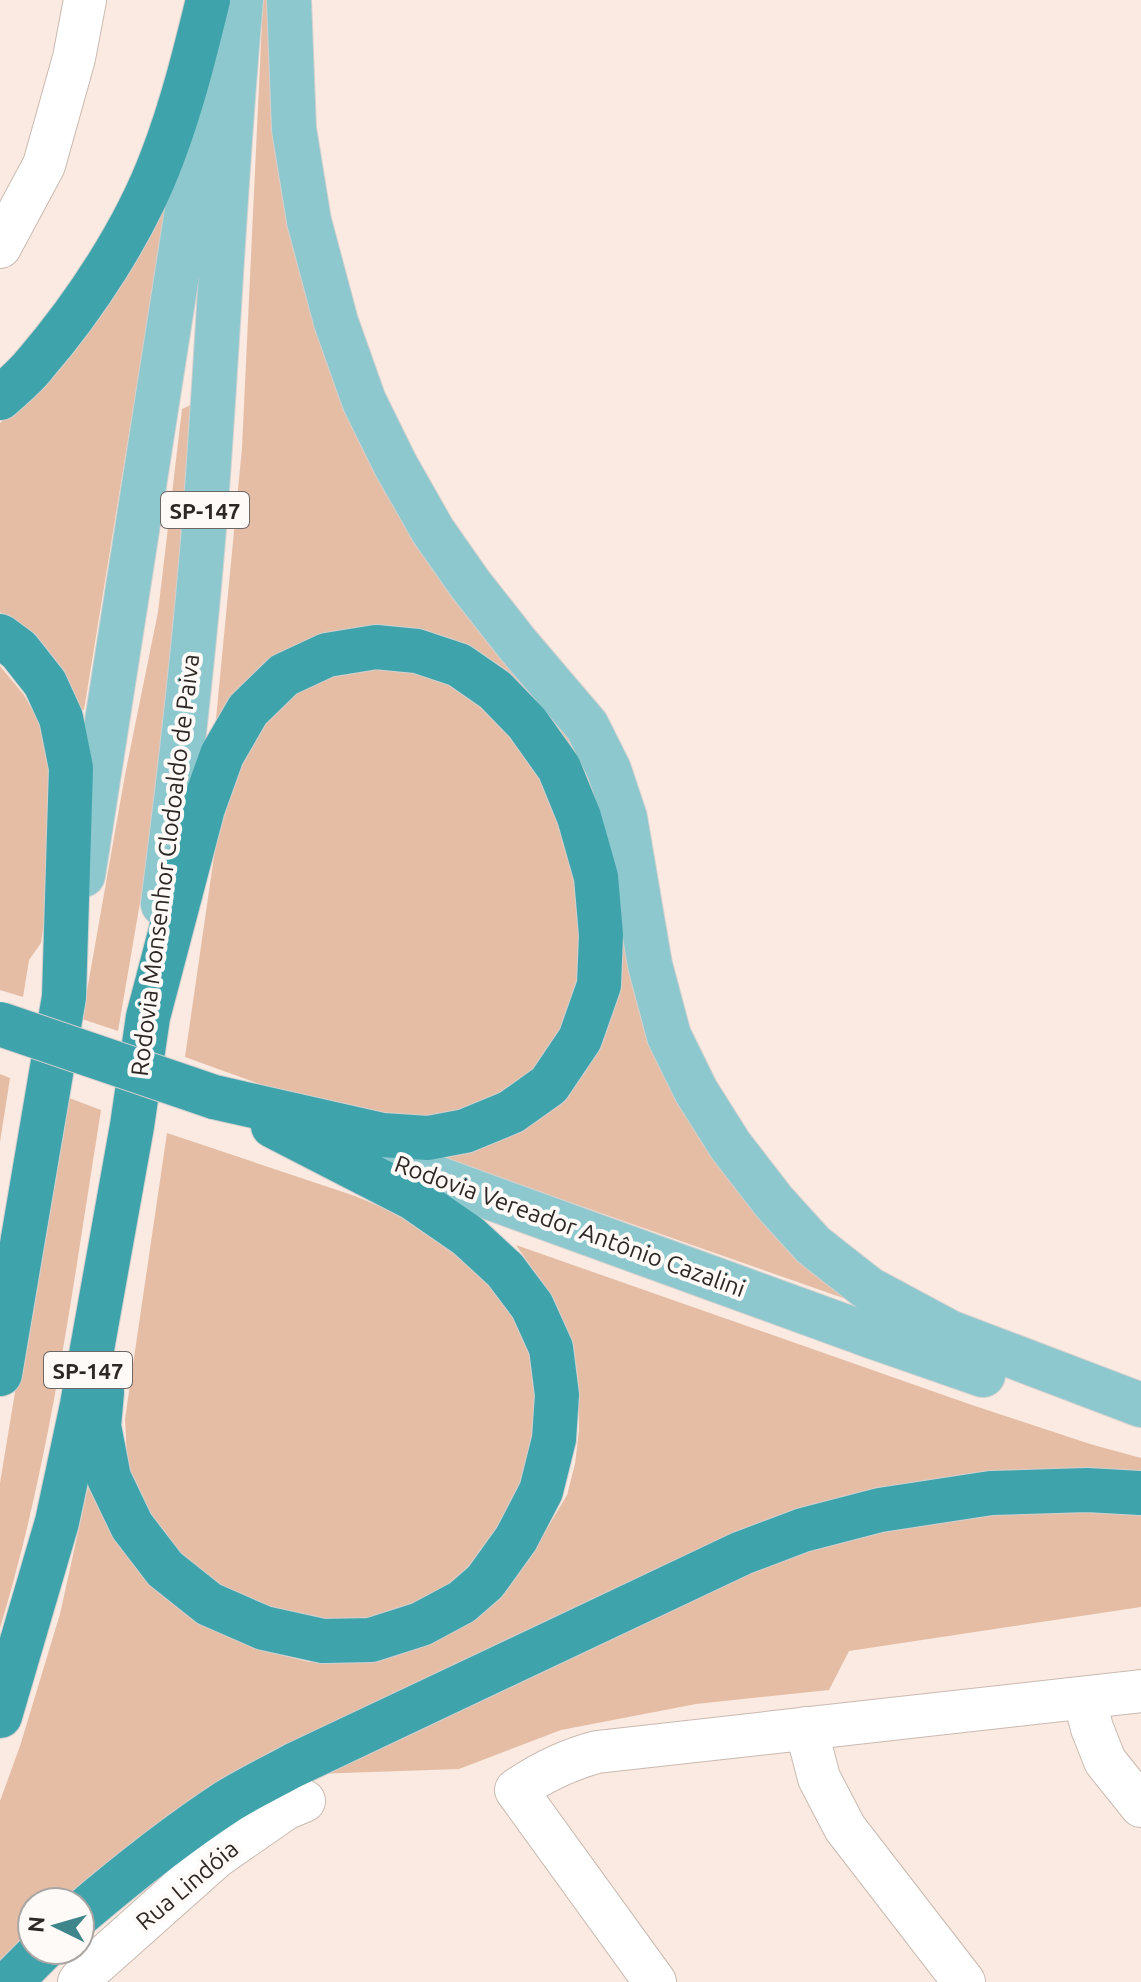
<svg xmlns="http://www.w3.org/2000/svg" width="1141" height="1982" font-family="Ubuntu,sans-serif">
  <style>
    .green { fill: #e5bda5 }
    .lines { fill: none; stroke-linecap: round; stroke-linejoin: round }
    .minor-casing { stroke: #c9bab1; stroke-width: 44 }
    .major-casing { stroke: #d1d0cf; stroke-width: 46 }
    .highway-casing { stroke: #d1d0cf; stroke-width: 46 }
    .minor { stroke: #fff; stroke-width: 42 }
    .major { stroke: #8cc8cd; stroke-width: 44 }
    .highway { stroke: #3fa3ac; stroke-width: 44 }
    .highway-bridge-casing { stroke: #d1d0cf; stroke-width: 46; stroke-linecap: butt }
    .highway-bridge { stroke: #3fa3ac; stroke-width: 44 }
    .labels { text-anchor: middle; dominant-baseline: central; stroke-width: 8; stroke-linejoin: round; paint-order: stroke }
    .shield { fill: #fdfaf8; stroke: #6c6764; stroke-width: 2 }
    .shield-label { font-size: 22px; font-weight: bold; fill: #2e2825 }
    .street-label { font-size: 24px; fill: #2e2825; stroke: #fdfaf8 }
  </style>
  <rect width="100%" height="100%" fill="#faeae1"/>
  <g class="green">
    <polygon points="263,0 270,0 306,281 548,704 592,773 643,1004 863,1305 441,1157 587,1062 584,783 391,631 215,729 242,448"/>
    <polygon points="170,182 84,710 78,710 28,634 0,612 0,423 19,404"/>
    <polygon points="197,402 173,659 148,856 118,1031 82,1019 125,775 158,612 182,409"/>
    <polygon points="388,663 457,682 515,733 559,810 582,908 577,1002 561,1039 515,1091 437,1123 354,1118 185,1057 221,808 255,727 313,677"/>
    <polygon points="0,666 24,695 40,724 51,768 54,861 41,943 29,960 23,997 0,990"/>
    <polygon points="0,1074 10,1078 0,1142"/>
    <path d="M64,1096L101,1110C73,1284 51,1460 0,1628V1483Z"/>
    <polygon points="167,1133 355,1196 403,1216 447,1242 514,1310 532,1352 540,1402 528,1486 481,1559 431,1597 387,1618 349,1625 265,1613 199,1575 164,1536 139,1499 127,1459 125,1419"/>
    <polygon points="516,1245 969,1404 1090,1444 1141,1458 1141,1478 873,1497 68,1902 32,1902 32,1935 0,1968 0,1801 20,1746 60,1614 90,1478 228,1636 273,1653 309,1662 356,1661 506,1588 539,1542 567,1495 575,1464 579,1430 579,1394 572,1343 553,1299"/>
    <polygon points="1141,1509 1141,1607 849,1651 829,1690 696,1704 561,1730 459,1769 314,1774 799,1548 981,1512"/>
  </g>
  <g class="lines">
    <g class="minor-casing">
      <g id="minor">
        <polyline points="0,247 44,165 74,58 85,0"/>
        <polyline points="1084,1698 1092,1728 1105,1761 1141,1806"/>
        <polyline points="806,1728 819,1778 845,1828 964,1982"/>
        <polyline points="79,1982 88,1971 216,1857 285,1809 304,1801"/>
        <path d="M655,1982L516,1790C542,1772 567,1760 597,1752L1141,1691"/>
      </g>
    </g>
    <g class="major-casing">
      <g id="major">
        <polyline points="289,0 294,129 309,221 336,322 364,401 396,466 433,531 470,584 518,645 587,726 609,770 625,818 650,965 669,1036 696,1091 730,1145 774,1202 813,1245 869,1289 949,1332 1141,1405"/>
        <polyline points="83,875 209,70"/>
        <path d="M163,904C181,766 197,628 207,489C219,326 226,163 241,0"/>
        <polyline points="329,1139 871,1336 983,1375"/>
      </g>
    </g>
    <g class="highway-casing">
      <g id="highway">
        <path d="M0,398C12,387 25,377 35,364C85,306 135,230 162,158C182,106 195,53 208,0"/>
        <polyline points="0,636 19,650 45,683 61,718 71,768 64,997 0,1374"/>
        <polyline points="102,1392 99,1426 109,1478 132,1526 165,1569 209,1604 264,1628 323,1641 371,1640 421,1624 462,1602 485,1582 516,1539 541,1491 554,1439 557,1395 551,1348 532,1306 505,1270 468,1236 413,1198 273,1126"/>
        <polyline points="0,1716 57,1522 82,1405 132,1126 148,1017 203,808 222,755 248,710 284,675 327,655 376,647 417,651 459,665 495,690 527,723 559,768 579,817 596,877 601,935 599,985 580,1039 549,1085 511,1112 465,1131 428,1138 382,1135 214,1097"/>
        <path d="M80,1914C127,1874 176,1835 228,1801C249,1788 272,1777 294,1765L742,1553L803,1530L880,1510L991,1493L1087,1490L1141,1493"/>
        <polyline points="10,1982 42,1950"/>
      </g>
    </g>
    <use href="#minor" class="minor"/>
    <use href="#major" class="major"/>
    <use href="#highway" class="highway"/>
    <g class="highway-bridge-casing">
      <polyline id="highway-bridge" points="0,1024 214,1097"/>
    </g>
    <use href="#highway-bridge" class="highway-bridge"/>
  </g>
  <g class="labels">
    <g class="shield">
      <rect x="161" y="492" width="88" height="36" rx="6"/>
      <rect x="44" y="1352" width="88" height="36" rx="6"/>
    </g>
    <g class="shield-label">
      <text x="205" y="510">SP-147</text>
      <text x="88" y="1370">SP-147</text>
    </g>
    <g class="street-label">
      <text transform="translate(165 865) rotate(-83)">Rodovia Monsenhor Clodoaldo de Paiva</text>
      <text transform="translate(570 1226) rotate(20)">Rodovia Vereador Antônio Cazalini</text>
      <text transform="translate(187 1885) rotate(-40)">Rua Lindóia</text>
    </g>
  </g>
  <g transform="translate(56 1926) rotate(275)"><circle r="38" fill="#fdfaf8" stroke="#aaa6a4" stroke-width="2"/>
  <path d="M0-6L14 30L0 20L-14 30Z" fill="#3e868c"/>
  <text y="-12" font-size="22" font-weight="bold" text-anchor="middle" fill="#2e2825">N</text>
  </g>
</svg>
